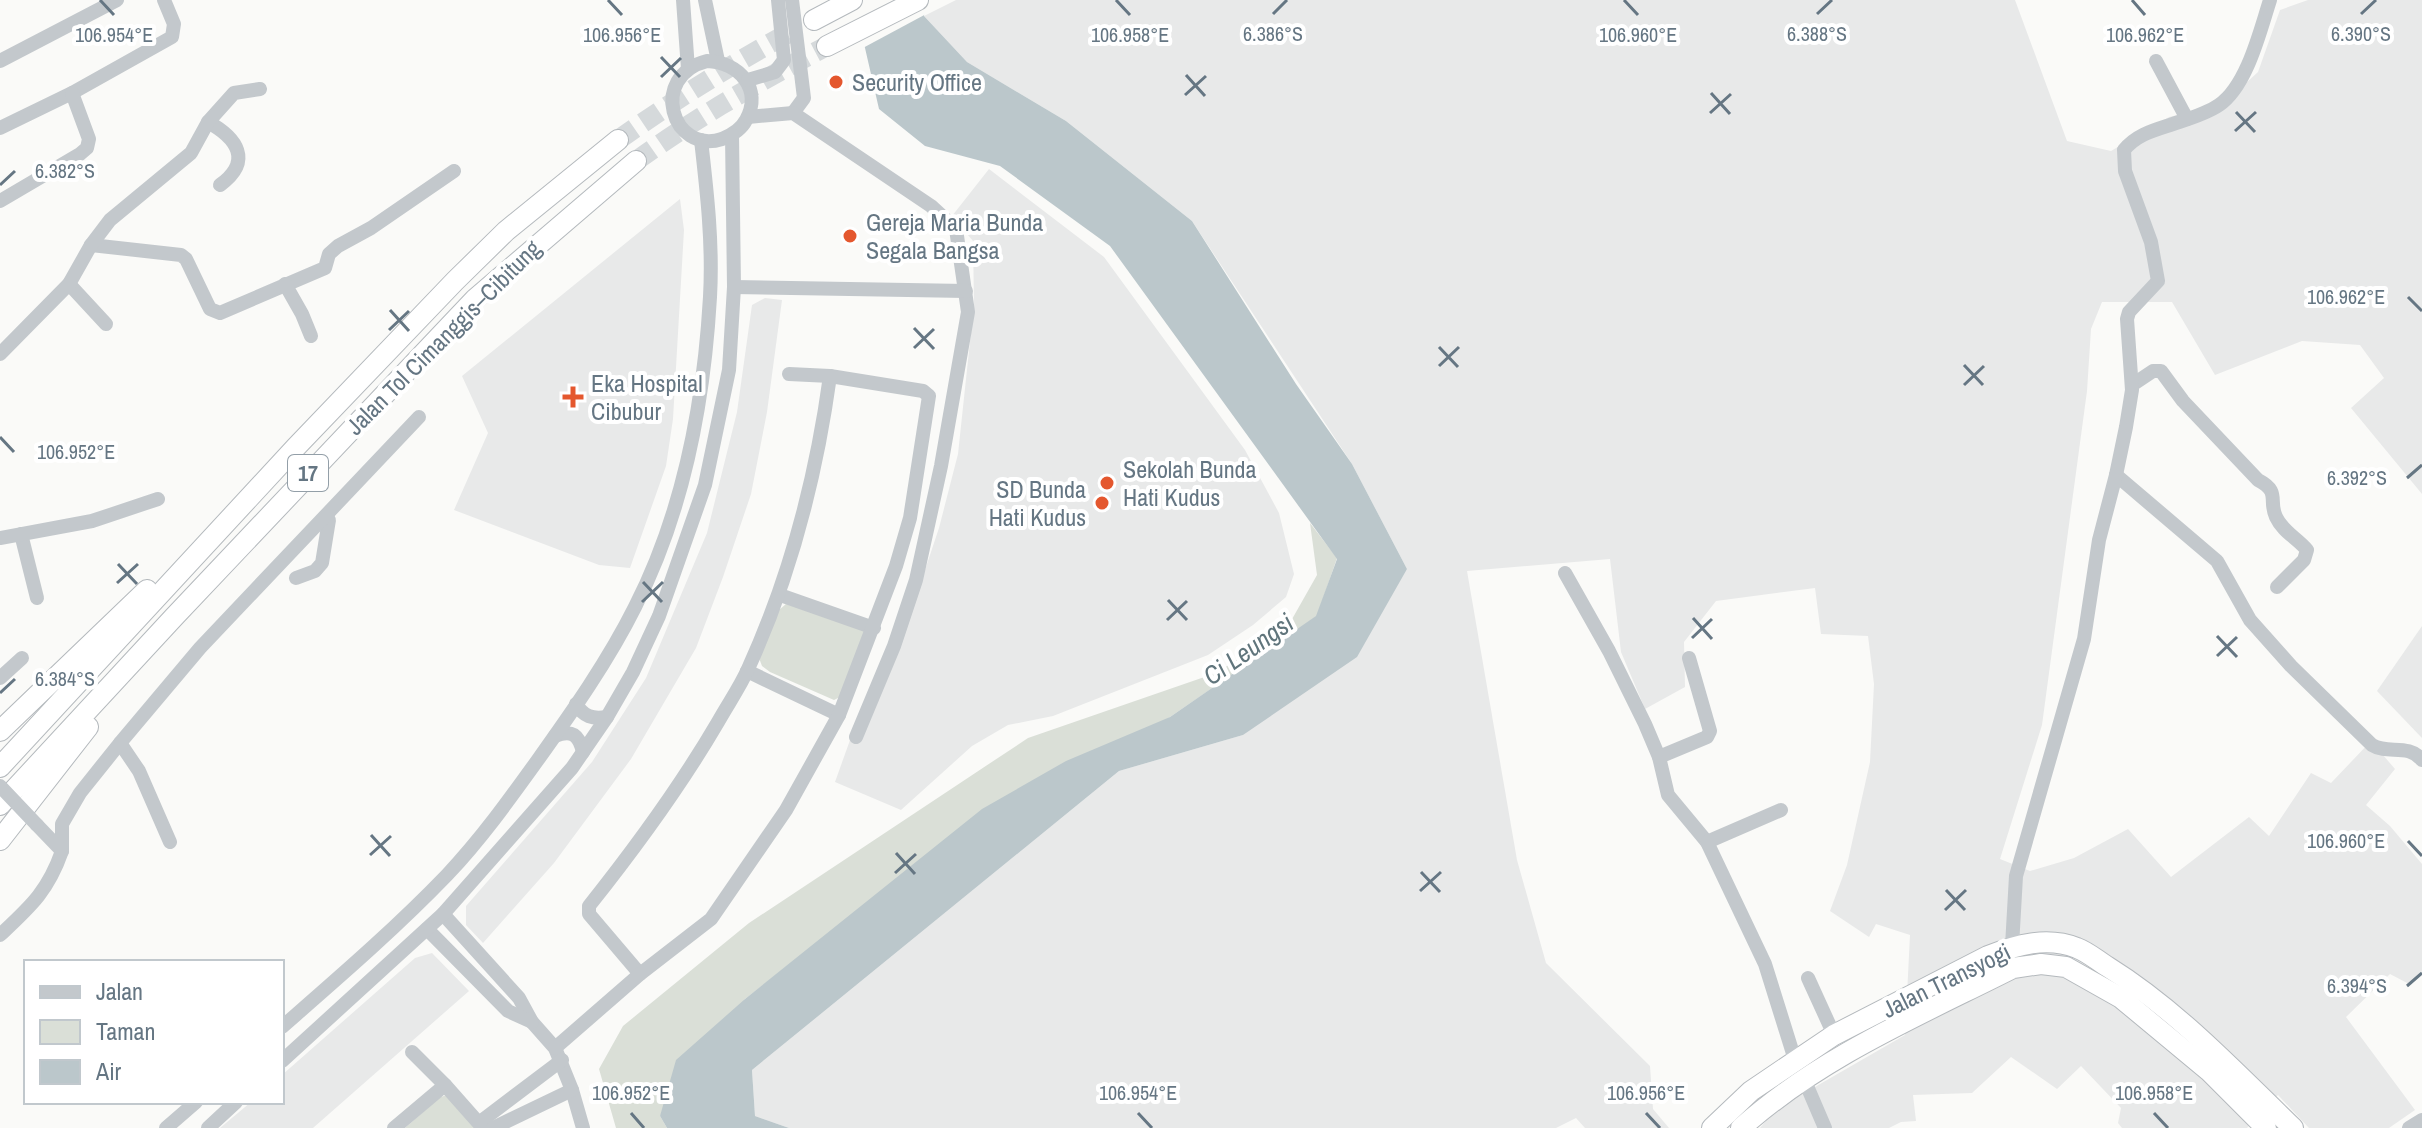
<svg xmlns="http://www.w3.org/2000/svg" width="2422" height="1128" font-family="'Archivo Narrow',sans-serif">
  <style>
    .built { fill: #e8e9e9 }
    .green { fill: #dadfd7 }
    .water { fill: #bbc7cb }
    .pier { fill: #fafaf8 }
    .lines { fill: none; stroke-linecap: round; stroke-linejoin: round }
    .highway-tunnel { stroke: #d5d9db; stroke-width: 20; stroke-dasharray: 20 10; stroke-linecap: butt }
    .highway-casing { stroke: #b4b9bd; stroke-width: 22 }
    .minor { stroke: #c3c8cc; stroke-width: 14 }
    .highway { stroke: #fff; stroke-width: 20 }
    .minor-bridge { stroke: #c3c8cc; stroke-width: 14 }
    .ticks { fill: none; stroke: #657683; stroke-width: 3 }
    .poi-dot { fill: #e4572e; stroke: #fff; stroke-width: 3 }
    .labels { text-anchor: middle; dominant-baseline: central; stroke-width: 8; stroke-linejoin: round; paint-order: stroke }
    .shield { fill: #fff; stroke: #939fa8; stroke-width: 2 }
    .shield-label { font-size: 22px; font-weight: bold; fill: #657683 }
    .poi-label { font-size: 24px; fill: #657683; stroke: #fff; text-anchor: start }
    .street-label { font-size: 24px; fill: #657683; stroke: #fff }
    .water-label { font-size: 26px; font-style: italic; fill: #60757c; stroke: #fff }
    .ticks-label { font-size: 20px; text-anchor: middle; fill: #657683; stroke: #fff; stroke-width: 8; stroke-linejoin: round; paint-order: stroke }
  </style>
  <rect width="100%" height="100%" fill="#fafaf8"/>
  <g class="built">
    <polygon points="956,0 2015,0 2067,141 2111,151 2169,117 2223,104 2258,72 2280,10 2308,0 2422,0 2422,494 2351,408 2384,378 2360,345 2302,341 2215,375 2172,302 2102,302 2091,329 2087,391 2042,725 2000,859 2030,871 2074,858 2128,829 2171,877 2249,817 2269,836 2311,773 2331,783 2371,741 2395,769 2366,805 2390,826 2422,864 2422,971 2409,984 2390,974 2346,1017 2415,1110 2389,1128 2309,1128 2278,1095 2247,1128 2122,1128 2118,1123 2121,1108 2081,1066 2057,1089 2011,1057 1972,1093 1913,1095 1916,1121 1901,1122 1889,1128 1760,1128 1775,1110 1905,1035 1910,935 1876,924 1869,937 1830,911 1847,865 1870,762 1874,684 1868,636 1821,634 1815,588 1716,601 1684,642 1685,687 1645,709 1621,652 1610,559 1467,571 1517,860 1546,963 1650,1066 1653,1109 1669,1128 1585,1128 1576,1118 1556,1128 789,1128 755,1116 752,1070 1119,771 1243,735 1407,569 1352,464 1192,221 1066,121 967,62 924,16"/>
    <polygon points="989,169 1104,257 1245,450 1279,513 1294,574 1286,597 1253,625 1208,655 1053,716 1008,725 972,746 901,810 835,782 854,729 914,603 939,528 958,454 974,304 973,241 952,216"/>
    <polygon points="680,199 684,230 673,419 666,466 630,568 599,565 454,510 488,433 462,376"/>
    <polygon points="765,298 782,300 767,412 751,494 723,577 696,648 631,759 554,863 483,943 466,925 466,906 592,762 646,678 707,533 737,412 752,305"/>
    <polygon points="2422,626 2422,738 2377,691"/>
    <polygon points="432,953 469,991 313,1128 220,1128 251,1102 282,1102 282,1075 415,958"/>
  </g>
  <g class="green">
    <polygon points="1310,523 1337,558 1317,616 1170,717 827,935 745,999 660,1116 667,1128 616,1128 599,1069 623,1026 749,923 1028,738 1216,673 1287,628 1317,575"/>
    <polygon points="786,604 860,627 866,633 842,696 834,700 770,672 762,666 759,658 779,610"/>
    <polygon points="446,1095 482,1128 405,1128 439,1098"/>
  </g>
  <polygon class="water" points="854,0 926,0 924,16 967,62 1066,121 1192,221 1296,384 1352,464 1407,569 1357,657 1243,735 1119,771 752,1070 755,1116 789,1128 667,1128 660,1116 676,1060 745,999 982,809 1066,761 1170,717 1316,616 1337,559 1110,246 1000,166 925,146 879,109"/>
  <polygon class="pier" points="850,0 930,0 928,13 861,49"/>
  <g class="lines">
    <g class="highway-tunnel">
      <path d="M618,140C676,99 735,62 798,28"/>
      <path d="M636,161C697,117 760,81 827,46"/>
    </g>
    <g class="highway-casing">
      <g id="highway">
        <polyline points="814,20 852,0"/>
        <polyline points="827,46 918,0"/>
        <polyline points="0,731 147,590"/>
        <polyline points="0,767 296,447 455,281 506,231 618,140"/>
        <polyline points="0,805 174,617 475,299 636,161"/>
        <polyline points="0,840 88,727"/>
        <path d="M1712,1128L1751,1091L1834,1035L1988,956C2016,945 2047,936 2077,948C2088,952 2098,961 2108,967C2177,1010 2235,1072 2293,1128"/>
        <path d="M1741,1128C1820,1057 1920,1015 2013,968L2041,964L2066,967L2121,998L2209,1071L2266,1128"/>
      </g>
    </g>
    <g class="minor">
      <polyline points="683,0 688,69"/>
      <polyline points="705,0 718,61"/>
      <polyline points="792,0 804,98 793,113"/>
      <polyline points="0,61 117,0"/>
      <path d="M707,61C739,62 763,89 746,120C741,130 732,135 722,139C672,155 648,76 707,61Z"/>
      <polyline points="2156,61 2187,119"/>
      <polyline points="748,80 775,72 784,60 778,0"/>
      <polyline points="748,117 793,113 931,206 956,229 968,312 941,466 916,580 894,646 856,737"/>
      <path d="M208,122C237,138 253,161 220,185"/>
      <polyline points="0,128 72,93 172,37 174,24 164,0"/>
      <polyline points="0,201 80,154 87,148 89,139 72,93"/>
      <polyline points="91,245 181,255 186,259 210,309 220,313 325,268 329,254 338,246 371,228 454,171"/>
      <polyline points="69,284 106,324"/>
      <polyline points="285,284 302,314 311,336"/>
      <polyline points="734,287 966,291"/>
      <polyline points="0,354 69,284 91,245 110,220 191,153 208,122 234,93 260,89"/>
      <path d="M2132,385L2153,371H2161L2183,401L2258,480C2281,492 2268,500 2276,517C2283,532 2297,538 2307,550L2304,560L2277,587"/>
      <path d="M2116,475L2217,561L2250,620L2291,666L2372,745C2388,755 2408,743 2422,760"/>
      <polyline points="21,534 37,598"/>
      <polyline points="0,538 92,521 158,499"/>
      <polyline points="1565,573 1609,651 1645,724 1659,757 1668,795 1707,842 1765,964 1795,1060"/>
      <polyline points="296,578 315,571 322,563 329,520"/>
      <polyline points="780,595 874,628"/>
      <polyline points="747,671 839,715"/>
      <polyline points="0,678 22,658"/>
      <path d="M576,704C584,717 592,719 607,717"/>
      <path d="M555,736C572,729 579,735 583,752"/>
      <polyline points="120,743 139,771 170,842"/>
      <polyline points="1659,757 1707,737 1710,731 1689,658"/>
      <polyline points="1707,842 1781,810"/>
      <polyline points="62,851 62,824 80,793 120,743 200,648 419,417"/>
      <polyline points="443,914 519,998 532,1022 555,1048 572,1090 583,1128"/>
      <polyline points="427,929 508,1011 532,1022"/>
      <path d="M0,935C31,906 48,891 62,851L37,825"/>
      <path d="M2012,946L2016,876L2084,639L2099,540L2116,475L2126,427L2132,390L2127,319L2129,312L2158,281L2151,242L2125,171L2124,150C2137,134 2155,130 2173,124C2188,119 2206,114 2219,105C2247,86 2260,31 2270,0"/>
      <path d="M640,974L589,914V906C636,847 680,787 718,722C728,704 740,687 748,669C791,575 816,478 830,376"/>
      <polyline points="1808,978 1834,1035"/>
      <path d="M282,1027C338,978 395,929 447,875C481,839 509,800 537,761C572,712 608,661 635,607C683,513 704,402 710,297C713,244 707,192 701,140"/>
      <polyline points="555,1048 640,974 711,919 786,810 839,715 896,566 910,518 929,396 923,391 830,376 789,374"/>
      <polyline points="412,1052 445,1085"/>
      <polyline points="282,1061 443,914 572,768 607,717 633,672 659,616 705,485 729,370 734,287 732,135"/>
      <polyline points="1804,1079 1825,1128"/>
      <polyline points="480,1122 562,1060"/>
      <polyline points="166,1128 196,1102"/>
      <polyline points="208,1128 236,1102"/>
      <polyline points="394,1128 445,1085 483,1128"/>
      <polyline points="493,1128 572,1090"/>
      <polyline points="2409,1128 2422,1120"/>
    </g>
    <use href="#highway" class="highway"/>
    <polyline class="minor-bridge" points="0,786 37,825"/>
  </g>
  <path class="ticks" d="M100,0L114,15M608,0L622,15M1116,0L1130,15M1624,0L1638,15M2132,0L2145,15M1273,14L1287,0M1817,14L1832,0M2361,14L2376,0M661,57L680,77M1186,75L1205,96M661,77L681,58M1711,93L1730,114M1185,95L1206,76M2236,112L2255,132M1710,113L1731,94M2235,131L2256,112M0,185L15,171M2408,297L2422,311M390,310L409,331M914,328L934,349M389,330L409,311M1439,347L1458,367M914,348L934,329M1964,365L1983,385M1439,366L1459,347M1964,385L1984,366M0,437L14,452M2407,478L2422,465M118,564L137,584M643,582L662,602M117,583L138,564M1168,600L1187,620M642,602L663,582M1693,618L1712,639M1167,620L1187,601M2217,636L2237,657M1692,638L1712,619M2217,656L2237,637M0,693L15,679M371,835L390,856M2408,841L2422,856M896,853L915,874M370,855L391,836M1421,872L1440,892M895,873L916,854M1946,890L1965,910M1420,891L1441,872M1945,910L1966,890M2407,986L2422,973M631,1113L644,1128M1138,1113L1152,1128M1646,1113L1660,1128M2154,1113L2168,1128"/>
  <g class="poi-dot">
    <circle cx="836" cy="82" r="8"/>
    <circle cx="850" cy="236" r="8"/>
    <path d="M569 385h8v8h8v8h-8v8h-8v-8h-8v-8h8z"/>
    <circle cx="1107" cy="483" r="8"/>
    <circle cx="1102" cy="503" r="8"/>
  </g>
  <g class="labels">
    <rect class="shield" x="288" y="455" width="40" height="36" rx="6"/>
    <g class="shield-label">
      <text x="308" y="473">17</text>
    </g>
    <g class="poi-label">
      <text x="852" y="82">Security Office</text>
      <text x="866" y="222">Gereja Maria Bunda<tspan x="866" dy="28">Segala Bangsa</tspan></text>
      <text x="591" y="383">Eka Hospital<tspan x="591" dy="28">Cibubur</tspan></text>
      <text x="1123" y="469">Sekolah Bunda<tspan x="1123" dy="28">Hati Kudus</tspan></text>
      <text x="1086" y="489" text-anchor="end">SD Bunda<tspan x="1086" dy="28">Hati Kudus</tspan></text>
    </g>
    <g class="street-label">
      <text transform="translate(443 337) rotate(-45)">Jalan Tol Cimanggis–Cibitung</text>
      <text transform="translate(1946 980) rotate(-26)">Jalan Transyogi</text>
    </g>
    <g class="water-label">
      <text transform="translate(1248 649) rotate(-35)">Ci Leungsi</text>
    </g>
  </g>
  <g class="ticks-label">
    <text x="1273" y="41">6.386°S</text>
    <text x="1817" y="41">6.388°S</text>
    <text x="2361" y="41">6.390°S</text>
    <text x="114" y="42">106.954°E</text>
    <text x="622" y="42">106.956°E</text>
    <text x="1130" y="42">106.958°E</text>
    <text x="1638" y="42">106.960°E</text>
    <text x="2145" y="42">106.962°E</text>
    <text x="65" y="178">6.382°S</text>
    <text x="2346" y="304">106.962°E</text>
    <text x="76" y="459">106.952°E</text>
    <text x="2357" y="485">6.392°S</text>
    <text x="65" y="686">6.384°S</text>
    <text x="2346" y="848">106.960°E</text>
    <text x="2357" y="993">6.394°S</text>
    <text x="631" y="1100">106.952°E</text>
    <text x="1138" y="1100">106.954°E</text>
    <text x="1646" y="1100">106.956°E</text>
    <text x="2154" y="1100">106.958°E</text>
  </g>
  <rect x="24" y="960" width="260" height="144" fill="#ffffff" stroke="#c1c8cd" stroke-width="2"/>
  <rect x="40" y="986" width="40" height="12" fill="#c3c8cc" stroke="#c1c8cd" stroke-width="2"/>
  <text x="96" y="1000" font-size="24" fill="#657683">Jalan</text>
  <rect x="40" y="1020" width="40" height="24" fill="#dadfd7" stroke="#c1c8cd" stroke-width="2"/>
  <text x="96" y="1040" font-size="24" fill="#657683">Taman</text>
  <rect x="40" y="1060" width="40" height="24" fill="#bbc7cb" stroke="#c1c8cd" stroke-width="2"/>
  <text x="96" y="1080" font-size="24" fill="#657683">Air</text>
</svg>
